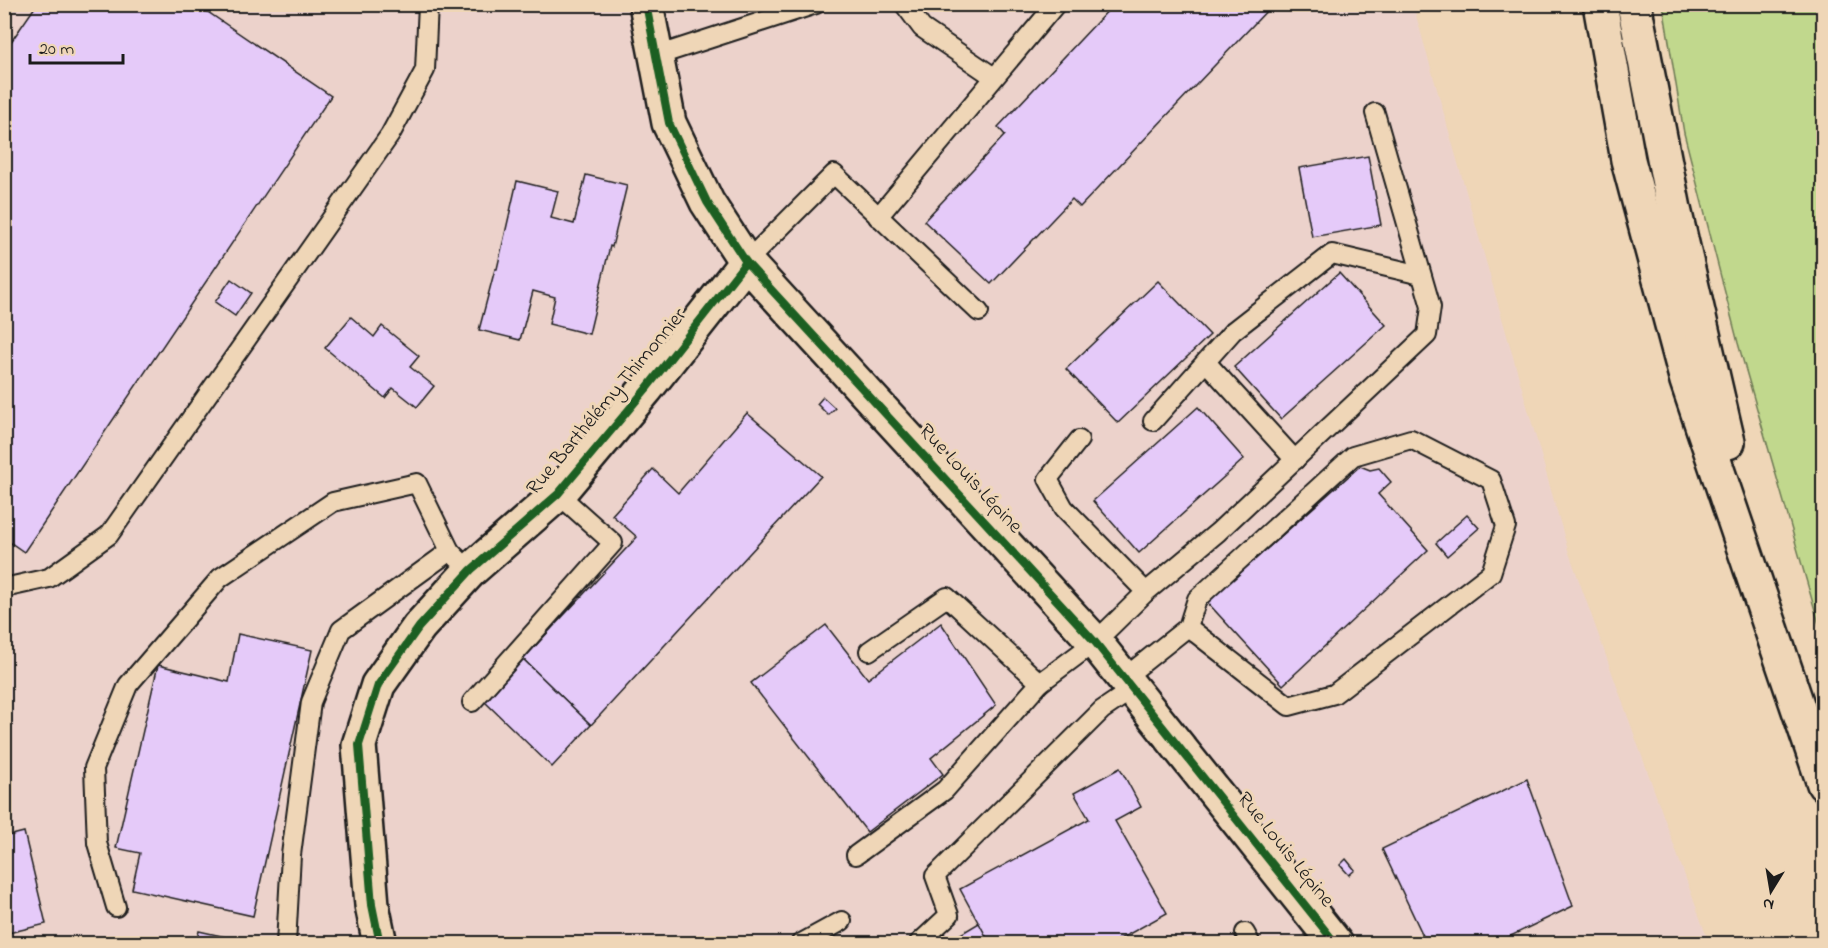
<svg xmlns="http://www.w3.org/2000/svg" width="1828" height="948" font-family="'Indie Flower',sans-serif">
  <style>
    .built { fill: #ecd2cb }
    .green { fill: #c1d88d; stroke: #6e7a54; stroke-width: 1.5 }
    .building { fill: #e5caf9; stroke: #1c1c1c; stroke-width: 1.5 }
    .lines { fill: none; stroke-linecap: round; stroke-linejoin: round }
    .service-casing { stroke: #1c1c1c; stroke-width: 22 }
    .minor-casing { stroke: #1c1c1c; stroke-width: 38 }
    .secondary-casing { stroke: #1c1c1c; stroke-width: 38 }
    .service { stroke: #efd6b7; stroke-width: 18 }
    .minor { stroke: #efd6b7; stroke-width: 33 }
    .secondary { stroke: #efd6b7; stroke-width: 33 }
    .cycleway-casing { stroke: #efd6b7; stroke-width: 11 }
    .cycleway { stroke: #1b5e20; stroke-width: 8 }
    .labels { text-anchor: middle; dominant-baseline: central; stroke-width: 6; stroke-linejoin: round; paint-order: stroke }
    .street-label { font-size: 21px; fill: #1c1c1c; stroke: #efd6b7 }
  </style>
  <rect width="100%" height="100%" fill="#efd6b7"/>
  <filter id="ink" filterUnits="userSpaceOnUse"><feTurbulence type="fractalNoise" baseFrequency=".0167" numOctaves="2"/><feDisplacementMap in="SourceGraphic" scale="12" xChannelSelector="R" yChannelSelector="G"/><feConvolveMatrix kernelMatrix="1 2 1 2 8 2 1 2 1" color-interpolation-filters="sRGB"/></filter>
  <g filter="url(#ink)">
    <polygon class="built" points="5,4 1413,5 1568,550 1709,943 5,944"/>
    <polygon class="green" points="1663,5 1823,5 1823,638 1738,343 1684,133"/>
    <g class="building">
      <polygon points="37,4 196,4 331,96 24,552 4,538 4,52"/>
      <polygon points="1114,4 1273,4 1080,207 1072,199 991,284 924,221 1005,135 998,127"/>
      <polygon points="1368,156 1381,225 1312,237 1299,168"/>
      <polygon points="586,175 627,185 612,247 610,246 589,334 549,324 555,297 533,291 520,340 479,330 495,269 497,269 517,181 558,191 551,218 574,224"/>
      <polygon points="1339,273 1386,325 1281,419 1234,367"/>
      <polygon points="231,279 251,293 235,316 215,302"/>
      <polygon points="1158,281 1210,335 1118,423 1066,369"/>
      <polygon points="351,317 374,337 382,326 419,356 410,367 434,386 417,407 393,388 385,398 325,348"/>
      <polygon points="823,397 835,408 828,415 817,404"/>
      <polygon points="1198,407 1244,459 1139,553 1093,501"/>
      <polygon points="747,413 821,476 591,725 523,659 637,537 612,515 653,469 678,493"/>
      <polygon points="1360,466 1370,470 1379,468 1391,482 1378,494 1428,550 1283,685 1207,602"/>
      <polygon points="1467,515 1479,528 1447,556 1436,543"/>
      <polygon points="941,623 996,705 931,758 943,774 867,832 751,683 826,625 868,679"/>
      <polygon points="238,634 312,650 253,916 132,889 140,853 116,848 158,665 229,682"/>
      <polygon points="523,659 591,725 552,767 485,702"/>
      <polygon points="1120,768 1141,807 1115,821 1167,913 1111,944 990,944 960,889 1089,819 1074,793"/>
      <polygon points="1527,779 1573,906 1494,944 1427,944 1382,849"/>
      <polygon points="24,832 46,924 4,934 4,837"/>
      <polygon points="1346,859 1355,870 1349,875 1340,865"/>
      <polygon points="979,923 990,944 944,944"/>
      <polygon points="199,931 257,944 196,944"/>
    </g>
    <g class="lines">
      <g class="service-casing">
        <g id="service">
          <polyline points="904,4 922,28 994,77"/>
          <polyline points="656,56 816,4"/>
          <polyline points="878,217 1056,4"/>
          <polyline points="746,262 834,174 979,312"/>
          <polyline points="1206,362 1295,460"/>
          <polyline points="1153,421 1233,331 1332,254 1421,275"/>
          <polyline points="4,588 49,578 109,535 390,135 425,70 428,4"/>
          <polyline points="1146,592 1218,532 1427,335 1431,307 1375,113"/>
          <polyline points="869,651 947,597 1040,683 1095,642 1146,592 1064,508 1048,479 1079,440"/>
          <polyline points="1124,678 1188,627 1289,706 1334,694 1491,573 1506,526 1491,480 1411,439 1353,456 1197,599 1188,627"/>
          <polyline points="472,702 613,543 558,494"/>
          <polyline points="856,855 945,790 1040,683"/>
          <polyline points="116,907 97,843 94,768 128,685 220,578 333,502 417,483 450,551"/>
          <polyline points="1245,933 1251,944"/>
          <polyline points="286,944 291,855 311,702 341,630 450,551 458,559"/>
          <polyline points="800,944 842,921"/>
          <polyline points="918,944 949,915 935,876 1102,710 1133,689"/>
        </g>
      </g>
      <g class="minor-casing">
        <g id="minor">
          <polyline points="646,4 669,123 707,202 746,262 1095,642 1336,944"/>
          <polyline points="380,944 372,905 359,745 378,685 419,627 471,570 558,494 646,389 746,262"/>
        </g>
      </g>
      <g class="secondary-casing">
        <g id="secondary">
          <polyline points="1600,4 1628,160 1687,381 1824,784"/>
          <polyline points="1634,4 1674,209 1728,442"/>
        </g>
      </g>
      <use href="#service" class="service"/>
      <use href="#minor" class="minor"/>
      <use href="#secondary" class="secondary"/>
      <g class="cycleway-casing">
        <g id="cycleway">
          <polyline points="646,4 669,123 707,202 746,262 1095,642 1336,944"/>
          <polyline points="380,944 372,905 359,745 378,685 419,627 471,570 558,494 646,389 746,262"/>
        </g>
      </g>
      <use href="#cycleway" class="cycleway"/>
    </g>
  </g>
  <g class="labels">
    <g class="street-label">
      <text transform="translate(607 402) rotate(-50)">Rue Barthélémy Thimonnier</text>
      <text transform="translate(970 479) rotate(47)">Rue Louis Lépine</text>
      <text transform="translate(1285 850) rotate(51)">Rue Louis Lépine</text>
    </g>
  </g>
  <rect width="1828" height="948" fill="none" stroke="#efd6b7" stroke-width="24"/>
  <rect x="12" y="12" width="1804" height="924" fill="none" stroke="#1c1c1c" stroke-width="2" filter="url(#ink)"/>
  <g transform="translate(1771 891) rotate(191)" stroke="#efd6b7" stroke-width="4.5" paint-order="stroke">
  <path d="M0-4.5L10 22L0 15L-10 22Z" fill="#1c1c1c"/>
  <text y="-9" font-size="16" font-weight="bold" text-anchor="middle" fill="#1c1c1c">N</text>
  </g>
  <path d="M30 54v9h93v-9" fill="none" stroke="#1c1c1c" stroke-width="3"/>
  <text x="39" y="54" font-size="18" fill="#1c1c1c" stroke="#efd6b7" stroke-width="4.5" paint-order="stroke">20 m</text>
</svg>
